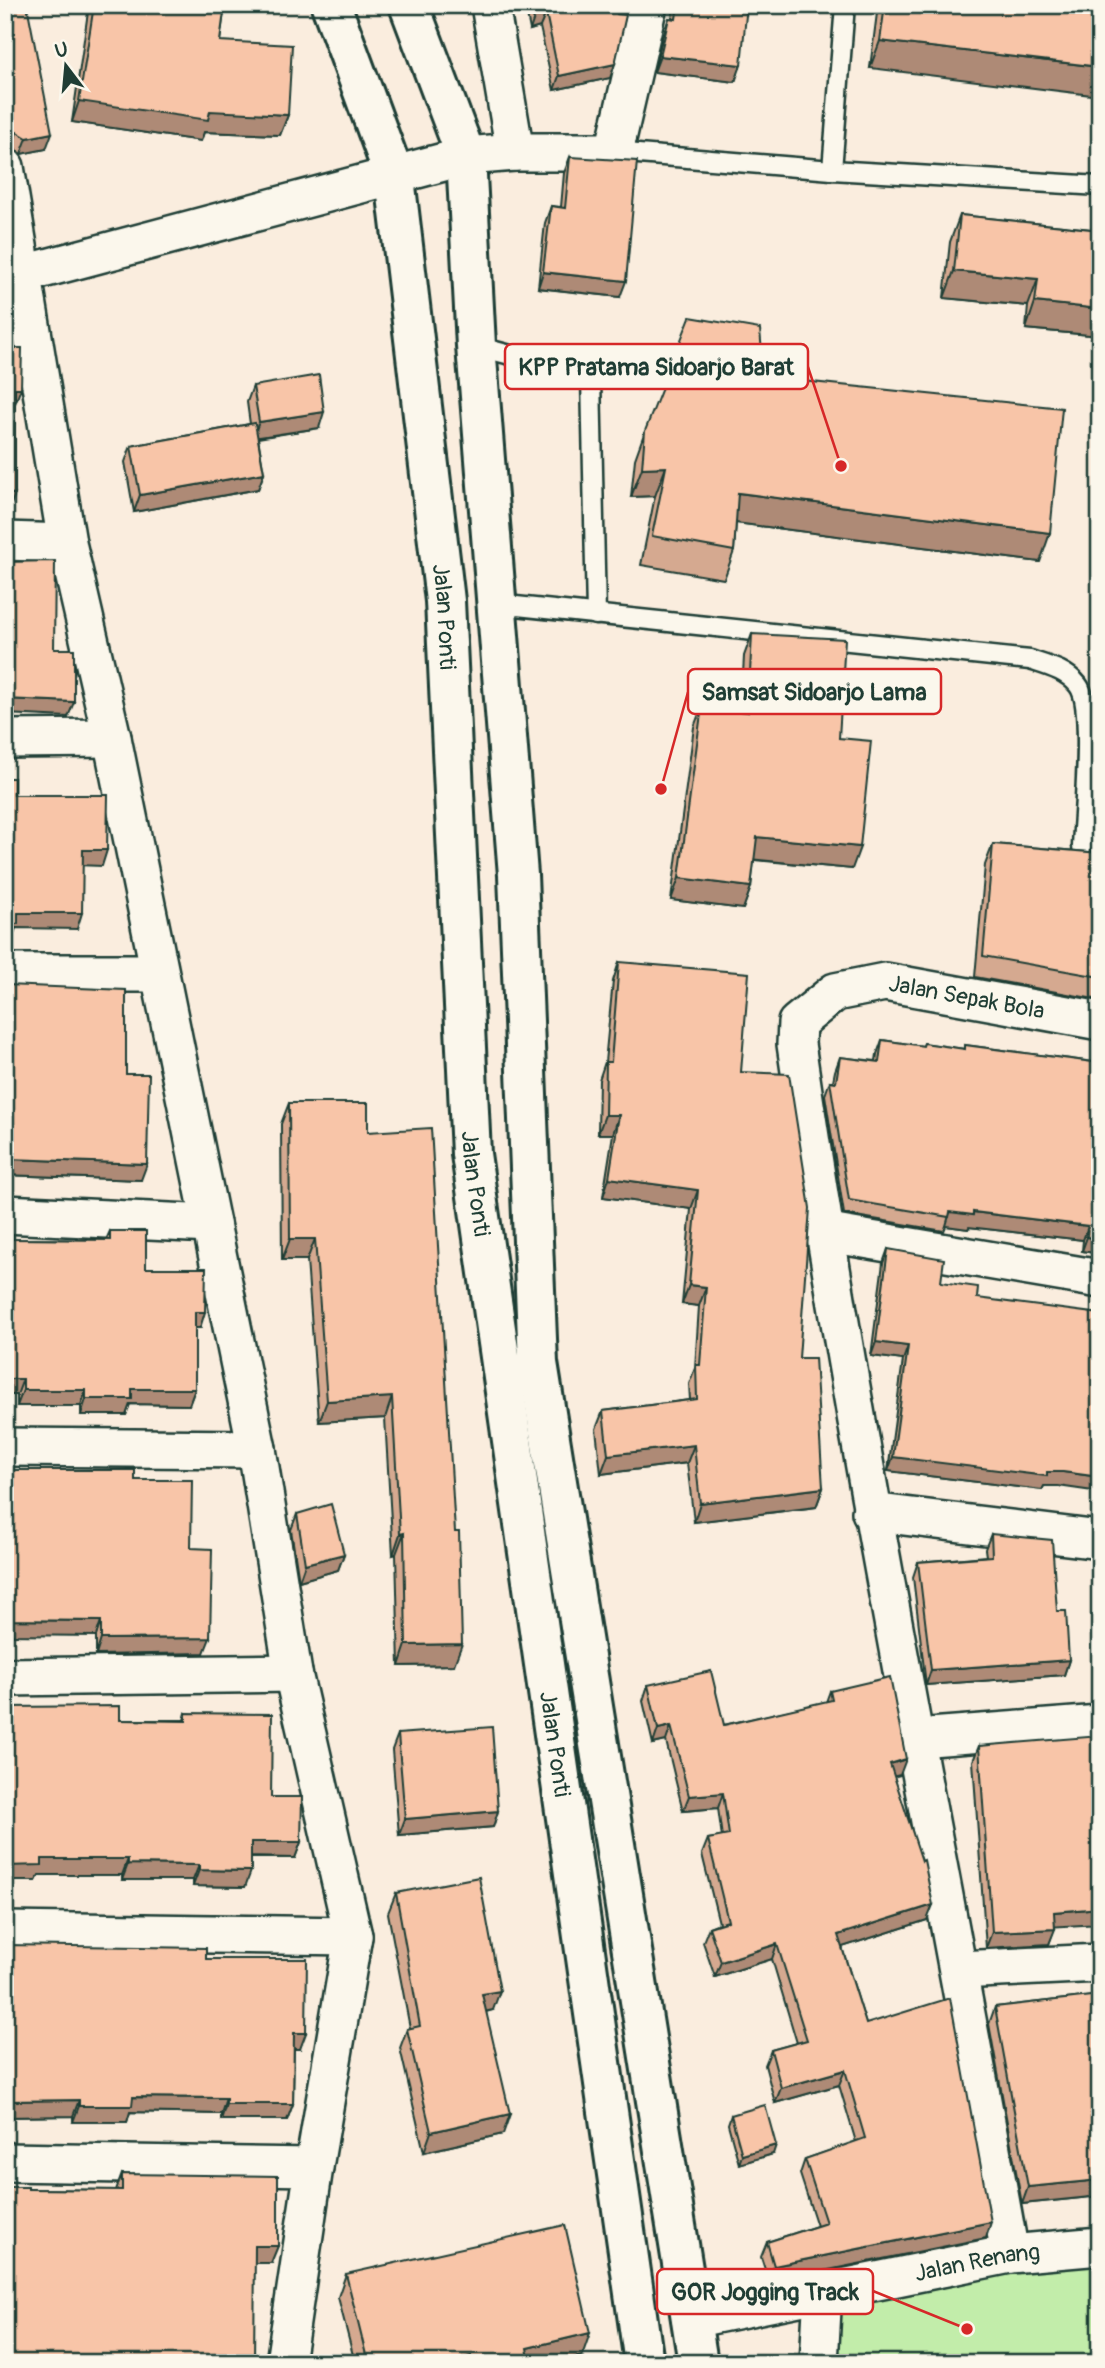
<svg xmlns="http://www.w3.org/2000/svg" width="1105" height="2368" font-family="Pangolin,sans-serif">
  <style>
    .green { fill: #c2edaa; stroke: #70956f; stroke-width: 2 }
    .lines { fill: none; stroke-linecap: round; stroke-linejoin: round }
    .lane-casing { stroke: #1f3d34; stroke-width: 23 }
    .street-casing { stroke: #1f3d34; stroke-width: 42 }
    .secondary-casing { stroke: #1f3d34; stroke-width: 44 }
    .lane { stroke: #fbf7ec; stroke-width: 18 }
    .street { stroke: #fbf7ec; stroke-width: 37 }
    .secondary { stroke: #fbf7ec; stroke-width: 38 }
    .wall { fill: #d5a990; stroke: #1f3d34; stroke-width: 2 }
    .shaded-wall { fill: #ae8a76; stroke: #1f3d34; stroke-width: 2 }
    .building { fill: #f8c5a8; stroke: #1f3d34; stroke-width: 2 }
    .labels { text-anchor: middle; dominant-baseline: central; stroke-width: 5; stroke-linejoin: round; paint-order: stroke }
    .street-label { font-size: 23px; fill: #1f3d34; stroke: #fbf7ec }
    .leader { fill: none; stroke: #d62828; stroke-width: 2.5 }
    .callout-dot { fill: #d62828; stroke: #fbf7ec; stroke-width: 2.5 }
    .callout { fill: #fbf7ec; stroke: #d62828; stroke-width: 2.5 }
    .callout-label { font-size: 24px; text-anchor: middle; font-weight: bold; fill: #1f3d34 }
  </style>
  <rect width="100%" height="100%" fill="#faedde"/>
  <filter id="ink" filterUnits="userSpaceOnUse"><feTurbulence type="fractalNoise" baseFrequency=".0143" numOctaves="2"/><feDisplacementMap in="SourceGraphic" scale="14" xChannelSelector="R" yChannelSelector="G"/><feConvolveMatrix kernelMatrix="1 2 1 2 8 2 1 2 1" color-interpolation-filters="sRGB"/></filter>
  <g filter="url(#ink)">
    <polygon class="green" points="1100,2246 1100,2363 840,2363 828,2296"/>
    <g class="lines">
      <g class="lane-casing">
        <g id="lane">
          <polyline points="614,152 832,170 1100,186"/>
          <polyline points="832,170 845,5"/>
          <polyline points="476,346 591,376 596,615"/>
          <path d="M497,604L1030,660C1048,666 1066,670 1078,685C1095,705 1083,816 1082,847"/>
        </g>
      </g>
      <g class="street-casing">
        <g id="street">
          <polyline points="490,5 515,152"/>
          <polyline points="5,167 67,543 112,738 257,1449 293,1673 353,1936 314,2167 285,2363"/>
          <polyline points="5,274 24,274 466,156 515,152 614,152 648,5"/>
          <polyline points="5,541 67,543"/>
          <polyline points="5,739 112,738"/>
          <polyline points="5,973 158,973"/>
          <polyline points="5,1214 211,1224"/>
          <polyline points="823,1232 1100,1279"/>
          <polyline points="5,1447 257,1449"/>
          <polyline points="871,1512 1100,1540"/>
          <polyline points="5,1677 293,1673"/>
          <polyline points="917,1738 1100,1724"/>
          <polyline points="5,1931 353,1936"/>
          <polyline points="959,1970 1100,1963"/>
          <polyline points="5,2162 314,2167"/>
          <path id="s1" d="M1010,2254C938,1851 855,1449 796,1044L797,1023L835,992L885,982L1100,1021"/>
          <path id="s2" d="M691,2319L1010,2254L1100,2246"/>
          <polyline points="819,2363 823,2292"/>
        </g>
      </g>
      <g class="secondary-casing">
        <g id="secondary">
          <path id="s3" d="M331,5L395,178L445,601L471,1154L644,2363"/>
          <polyline points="409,5 466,156 476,346 518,875 538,1363 698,2363"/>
        </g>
      </g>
      <use href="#lane" class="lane"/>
      <use href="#street" class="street"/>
      <use href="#secondary" class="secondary"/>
    </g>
    <g class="wall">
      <polygon points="5,5 46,149 21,154 12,147 5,147"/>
      <polygon points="89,5 225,5 220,41 288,115 280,135 204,132 201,141 72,122"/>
      <polygon points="525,5 615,5 610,78 554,90 540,27 530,30"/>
      <polygon points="674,5 747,5 735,82 654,72 663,35 669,18 672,19"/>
      <polygon points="878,5 1100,5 870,68"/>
      <polygon points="570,157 620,297 538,288 545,223 551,206 561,207 564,173"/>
      <polygon points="960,215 1100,230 1100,336 1026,329 1028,306 944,298 950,242"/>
      <polygon points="764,377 1040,562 736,523 734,551 724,579 641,565 655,496 631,497 635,459 645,431"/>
      <polygon points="253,386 319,428 258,438 264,473 258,489 134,512 125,462 131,446 250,424 247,402"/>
      <polygon points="752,634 839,738 852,869 754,860 751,887 743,909 671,900 694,727 702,706 741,711 744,656"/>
      <polygon points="993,844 1100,853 1100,1000 975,977 985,865"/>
      <polygon points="619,962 741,1072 799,1358 823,1488 816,1507 694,1522 687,1463 601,1474 596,1429 603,1411 690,1400 689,1384 695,1368 699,1306 682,1304 691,1209 603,1197 613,1134 598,1134 599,1080 605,1062 613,981"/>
      <polygon points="6,985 126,1074 141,1180 5,1175 5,988"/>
      <polygon points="882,1040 923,1046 924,1043 964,1049 965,1045 1100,1063 1100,1254 1082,1251 1083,1240 969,1227 968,1229 946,1226 944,1231 844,1214 825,1095 830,1081 833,1081 835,1071 840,1057 876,1061 877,1054"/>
      <polygon points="289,1103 368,1132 454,1665 399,1666 396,1554 393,1555 385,1418 319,1422 307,1260 282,1260 281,1124"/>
      <polygon points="110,1231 146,1268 200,1328 195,1328 195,1389 189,1405 130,1404 126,1415 81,1415 81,1406 17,1406 17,1395 5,1395 5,1234 13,1239 106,1240"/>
      <polygon points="888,1249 941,1282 977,1298 1058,1486 1044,1486 1042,1490 888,1471 903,1360 871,1356 883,1263"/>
      <polygon points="135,1480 191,1548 204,1653 96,1655 96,1636"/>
      <polygon points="297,1514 344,1554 338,1570 299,1581 291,1530"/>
      <polygon points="991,1534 1057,1611 1069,1660 1064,1675 926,1685 913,1577 918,1562 986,1556 985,1549"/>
      <polygon points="648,1685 724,1725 826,1702 830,1691 900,1775 894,1776 927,1920 842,1947 866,2024 986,2238 769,2282 761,2257 767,2242 817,2226 800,2174 805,2159 856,2142 839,2085 775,2103 765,2065 771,2050 797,2043 772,1959 715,1977 703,1942 709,1927 719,1923 702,1854 708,1839 722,1837 718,1808 683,1811 666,1741 653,1744 643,1701"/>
      <polygon points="186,1713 271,1797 301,1842 295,1858 251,1858 245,1887 193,1886 193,1880 122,1880 122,1875 39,1875 36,1881 5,1881 120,1720 184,1720"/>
      <polygon points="398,1734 498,1811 493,1827 399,1835 392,1750"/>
      <polygon points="979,1746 1055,1927 1049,1944 986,1948 973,1761"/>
      <polygon points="396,1893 493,2010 486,2012 503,2134 424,2152 400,2048 407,2029 410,2028 388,1913"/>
      <polygon points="5,1945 206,1959 300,2049 294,2049 293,2104 287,2120 221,2120 221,2114 130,2112 127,2122 73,2122 73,2116 5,2117"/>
      <polygon points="1100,1995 1100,2196 1022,2204 989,2024 995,2007"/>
      <polygon points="731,2115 773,2154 739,2164 728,2124"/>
      <polygon points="122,2174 271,2263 255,2263 28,2189 116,2190"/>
      <polygon points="346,2274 582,2356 552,2363 355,2363 338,2297"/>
    </g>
    <g class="shaded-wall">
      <polygon points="546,13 540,27 530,30 535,15"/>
      <polygon points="880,41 1100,67 1100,96 870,68"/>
      <polygon points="660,56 741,65 735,82 654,72"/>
      <polygon points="615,64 610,78 554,90 559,76"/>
      <polygon points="79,101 288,115 280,135 204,132 201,141 72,122"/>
      <polygon points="7,131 17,132 12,147 5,147 5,132"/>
      <polygon points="52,133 46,149 21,154 27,138"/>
      <polygon points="954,271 1038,279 1028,306 944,298"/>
      <polygon points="543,272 626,281 620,297 538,288"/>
      <polygon points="1035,302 1100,309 1100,336 1026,329"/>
      <polygon points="15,388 21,388 15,404"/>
      <polygon points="324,412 319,428 253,438 259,422"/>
      <polygon points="666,467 655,496 631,497 642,468"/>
      <polygon points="264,473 258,489 134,512 140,495"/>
      <polygon points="5,493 15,494 9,510 5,510"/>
      <polygon points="738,493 1050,533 1040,562 728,522"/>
      <polygon points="5,699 74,702 68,717 5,714"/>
      <polygon points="757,837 860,847 852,869 749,859"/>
      <polygon points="83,850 107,850 102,866 77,865"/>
      <polygon points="679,878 751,887 743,909 671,900"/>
      <polygon points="18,913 82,913 77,929 16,928 12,939 5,939 5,923"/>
      <polygon points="605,1115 619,1115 613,1134 598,1134"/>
      <polygon points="5,1154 10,1154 5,1167"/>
      <polygon points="10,1159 147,1164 141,1180 5,1175"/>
      <polygon points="609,1178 698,1190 691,1209 603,1197"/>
      <polygon points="950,1212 973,1212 1088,1226 1083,1240 969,1227 968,1229 946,1226"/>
      <polygon points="1087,1237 1100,1239 1100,1254 1082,1251"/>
      <polygon points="290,1239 315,1239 307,1260 282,1260"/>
      <polygon points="689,1285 706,1287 699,1306 682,1304"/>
      <polygon points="195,1312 205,1312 200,1328 189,1328"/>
      <polygon points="876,1342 908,1346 903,1360 871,1356"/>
      <polygon points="5,1379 23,1379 17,1395 5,1395"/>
      <polygon points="132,1389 195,1389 189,1405 130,1404 126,1415 81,1415 86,1399"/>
      <polygon points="23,1390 86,1390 81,1406 17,1406"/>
      <polygon points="392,1397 385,1418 319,1422 327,1401"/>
      <polygon points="694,1445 687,1463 601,1474 608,1455"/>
      <polygon points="893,1457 1047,1472 1063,1472 1100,1477 1100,1492 1058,1486 1044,1486 1042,1490 888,1471"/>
      <polygon points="823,1488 816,1507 694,1522 700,1503"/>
      <polygon points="404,1533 396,1554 393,1555 400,1534"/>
      <polygon points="344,1554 338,1570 299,1581 305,1564"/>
      <polygon points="5,1620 101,1621 96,1636 5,1635"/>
      <polygon points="210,1638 204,1653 96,1655 101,1639"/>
      <polygon points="462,1644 454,1665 399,1666 406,1645"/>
      <polygon points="1069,1660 1064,1675 926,1685 931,1670"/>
      <polygon points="671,1726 666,1741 653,1744 658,1729"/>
      <polygon points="906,1759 900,1775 884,1779 890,1764"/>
      <polygon points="723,1793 718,1808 683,1811 689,1796"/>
      <polygon points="498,1811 493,1827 399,1835 405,1819"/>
      <polygon points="251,1842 301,1842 295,1858 246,1857"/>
      <polygon points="42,1859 128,1859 122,1875 39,1875 36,1881 5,1881 5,1866"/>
      <polygon points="128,1864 199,1865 193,1880 122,1880"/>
      <polygon points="199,1870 251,1871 245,1887 193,1886"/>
      <polygon points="933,1905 927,1920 833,1950 838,1935"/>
      <polygon points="1100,1908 1100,1924 1048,1927 1054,1912"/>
      <polygon points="1055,1929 1049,1944 986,1948 992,1932"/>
      <polygon points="777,1944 772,1959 715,1977 721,1962"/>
      <polygon points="500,1991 493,2010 475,2014 482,1994"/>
      <polygon points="294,2033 306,2033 300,2049 288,2049"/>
      <polygon points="845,2070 839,2085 775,2103 781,2088"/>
      <polygon points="133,2097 226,2098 221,2114 130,2112 127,2122 73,2122 79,2106"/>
      <polygon points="79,2100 73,2116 5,2117 5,2101"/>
      <polygon points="226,2104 293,2104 287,2120 221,2120"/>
      <polygon points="510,2114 503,2134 424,2152 431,2132"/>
      <polygon points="776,2145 773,2154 739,2164 742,2155"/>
      <polygon points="1100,2180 1100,2196 1022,2204 1028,2187"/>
      <polygon points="991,2222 986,2238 769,2282 774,2266"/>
      <polygon points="255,2246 278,2246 271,2263 248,2263"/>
      <polygon points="590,2333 582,2356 552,2363 521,2363 527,2348"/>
      <polygon points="471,2356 468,2363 443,2363"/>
      <polygon points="480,2359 478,2363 471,2363 472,2361"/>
    </g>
    <g class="building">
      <polygon points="5,5 27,5 52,133 27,138 17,132 5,132 5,120 14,120 5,77"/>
      <polygon points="94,5 225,5 220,41 292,45 288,115 210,111 208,120 79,101"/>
      <polygon points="533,5 615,5 617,14 626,15 615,64 559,76 546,13 535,15"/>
      <polygon points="678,5 747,5 741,65 660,56 669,18 676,19"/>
      <polygon points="885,5 1100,5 1100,67 880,41"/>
      <polygon points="570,157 637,161 626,281 543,272 551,206 565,208"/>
      <polygon points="960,215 1100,230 1100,309 1035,302 1038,279 954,271"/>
      <polygon points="5,292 13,292 13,348 22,348 21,388 15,388 15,494 5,493"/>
      <polygon points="690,317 760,329 764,377 1062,408 1050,533 738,493 734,551 652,536 666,467 642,468 645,431"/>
      <polygon points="319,375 324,412 259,422 253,386"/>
      <polygon points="255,423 264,473 140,495 131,446"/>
      <polygon points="55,561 54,649 74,649 74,702 5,699 5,562"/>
      <polygon points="752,634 845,639 839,738 871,741 860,847 757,837 751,887 679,878 702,706 748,712"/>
      <polygon points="5,778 14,778 14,795 108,795 107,850 83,850 82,913 18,913 18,924 5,923"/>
      <polygon points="993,844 1100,853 1100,977 983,956"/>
      <polygon points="619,962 749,973 741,1072 789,1074 810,1208 799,1358 815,1358 823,1488 700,1503 694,1445 608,1455 603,1411 697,1399 696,1365 700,1365 706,1287 689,1285 698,1190 609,1178 619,1115 605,1115 606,1062 611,1062"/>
      <polygon points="6,985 126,990 126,1074 149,1074 147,1164 10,1159 10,1154 5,1154 5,995 6,995"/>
      <polygon points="882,1040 923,1046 924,1043 965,1049 965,1045 1100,1063 1100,1239 1087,1237 1088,1226 973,1212 973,1215 950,1212 949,1217 849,1200 830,1081 836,1082 840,1057 879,1062"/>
      <polygon points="289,1103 368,1103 368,1132 431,1128 455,1532 459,1532 462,1644 406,1645 404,1533 400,1534 392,1397 327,1401 315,1239 290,1239"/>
      <polygon points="110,1231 146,1231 146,1268 206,1268 205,1312 195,1312 195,1389 132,1389 132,1399 86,1399 86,1390 23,1390 23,1379 5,1379 5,1234 13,1234 13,1239 110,1240"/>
      <polygon points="888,1249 944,1259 941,1282 978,1287 977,1298 1100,1314 1100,1477 1063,1472 1047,1472 1047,1476 893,1457 908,1346 876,1342"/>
      <polygon points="5,1470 135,1470 135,1480 192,1480 191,1548 212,1549 210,1638 101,1639 101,1621 5,1620"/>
      <polygon points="331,1504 344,1554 305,1564 297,1514"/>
      <polygon points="991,1534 1052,1540 1057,1611 1066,1611 1069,1660 931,1670 918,1562 992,1556"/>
      <polygon points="711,1671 724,1725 832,1700 830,1691 890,1677 906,1759 890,1764 922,1861 924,1860 933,1905 838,1935 866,2024 950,1998 991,2222 774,2266 767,2242 826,2223 805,2159 865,2138 845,2070 781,2088 771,2050 807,2040 777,1944 721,1962 709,1927 728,1921 708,1839 729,1835 723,1793 689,1796 671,1726 658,1729 648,1685"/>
      <polygon points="120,1706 120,1720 186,1721 186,1713 272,1714 271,1797 302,1797 301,1842 251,1842 251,1871 199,1870 199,1865 128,1864 128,1859 42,1859 42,1865 5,1866 5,1707"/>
      <polygon points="492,1727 498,1811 405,1819 398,1734"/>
      <polygon points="1100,1736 1100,1908 1054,1912 1055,1929 992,1932 979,1746"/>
      <polygon points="479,1877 500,1991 482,1994 510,2114 431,2132 407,2029 420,2026 396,1893"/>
      <polygon points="5,1945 206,1948 206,1959 307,1959 306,2033 294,2033 293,2104 226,2104 226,2098 133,2097 132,2106 79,2106 79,2100 5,2101"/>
      <polygon points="1100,1995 1100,2180 1028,2187 995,2007"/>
      <polygon points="765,2105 776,2145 742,2155 731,2115"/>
      <polygon points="122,2174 278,2176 278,2246 255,2246 254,2363 5,2363 5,2187 28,2187 28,2189 122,2190"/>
      <polygon points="565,2225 590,2333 527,2348 530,2363 481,2363 480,2359 472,2361 471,2356 443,2363 368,2363 346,2274"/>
    </g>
  </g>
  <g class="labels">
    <g class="street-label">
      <text stroke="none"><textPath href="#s3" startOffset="626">Jalan Ponti</textPath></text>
      <text stroke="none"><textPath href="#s1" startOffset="1433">Jalan Sepak Bola</textPath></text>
      <text stroke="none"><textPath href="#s3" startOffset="1194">Jalan Ponti</textPath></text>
      <text stroke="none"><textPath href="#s3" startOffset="1760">Jalan Ponti</textPath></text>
      <text stroke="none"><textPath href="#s2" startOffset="292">Jalan Renang</textPath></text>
    </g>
  </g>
  <path class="leader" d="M841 466L808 367M661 789L688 692M967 2329L873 2291"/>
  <g class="callout-dot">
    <circle cx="841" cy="466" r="7"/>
    <circle cx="661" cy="789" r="7"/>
    <circle cx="967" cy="2329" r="7"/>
  </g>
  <g class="callout">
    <rect x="505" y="344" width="303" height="45" rx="7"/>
    <rect x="688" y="669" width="253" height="45" rx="7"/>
    <rect x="657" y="2269" width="216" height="45" rx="7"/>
  </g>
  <g class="callout-label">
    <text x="656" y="375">KPP Pratama Sidoarjo Barat</text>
    <text x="814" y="700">Samsat Sidoarjo Lama</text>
    <text x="765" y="2300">GOR Jogging Track</text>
  </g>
  <rect width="1105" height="2368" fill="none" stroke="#fbf7ec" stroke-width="28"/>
  <rect x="14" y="14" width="1077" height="2340" fill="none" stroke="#1f3d34" stroke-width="2.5" filter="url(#ink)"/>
  <g transform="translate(66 66) rotate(344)" stroke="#fbf7ec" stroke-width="5" paint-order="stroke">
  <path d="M0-5L12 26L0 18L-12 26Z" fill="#1f3d34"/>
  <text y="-10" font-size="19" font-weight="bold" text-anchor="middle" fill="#1f3d34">U</text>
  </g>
</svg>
